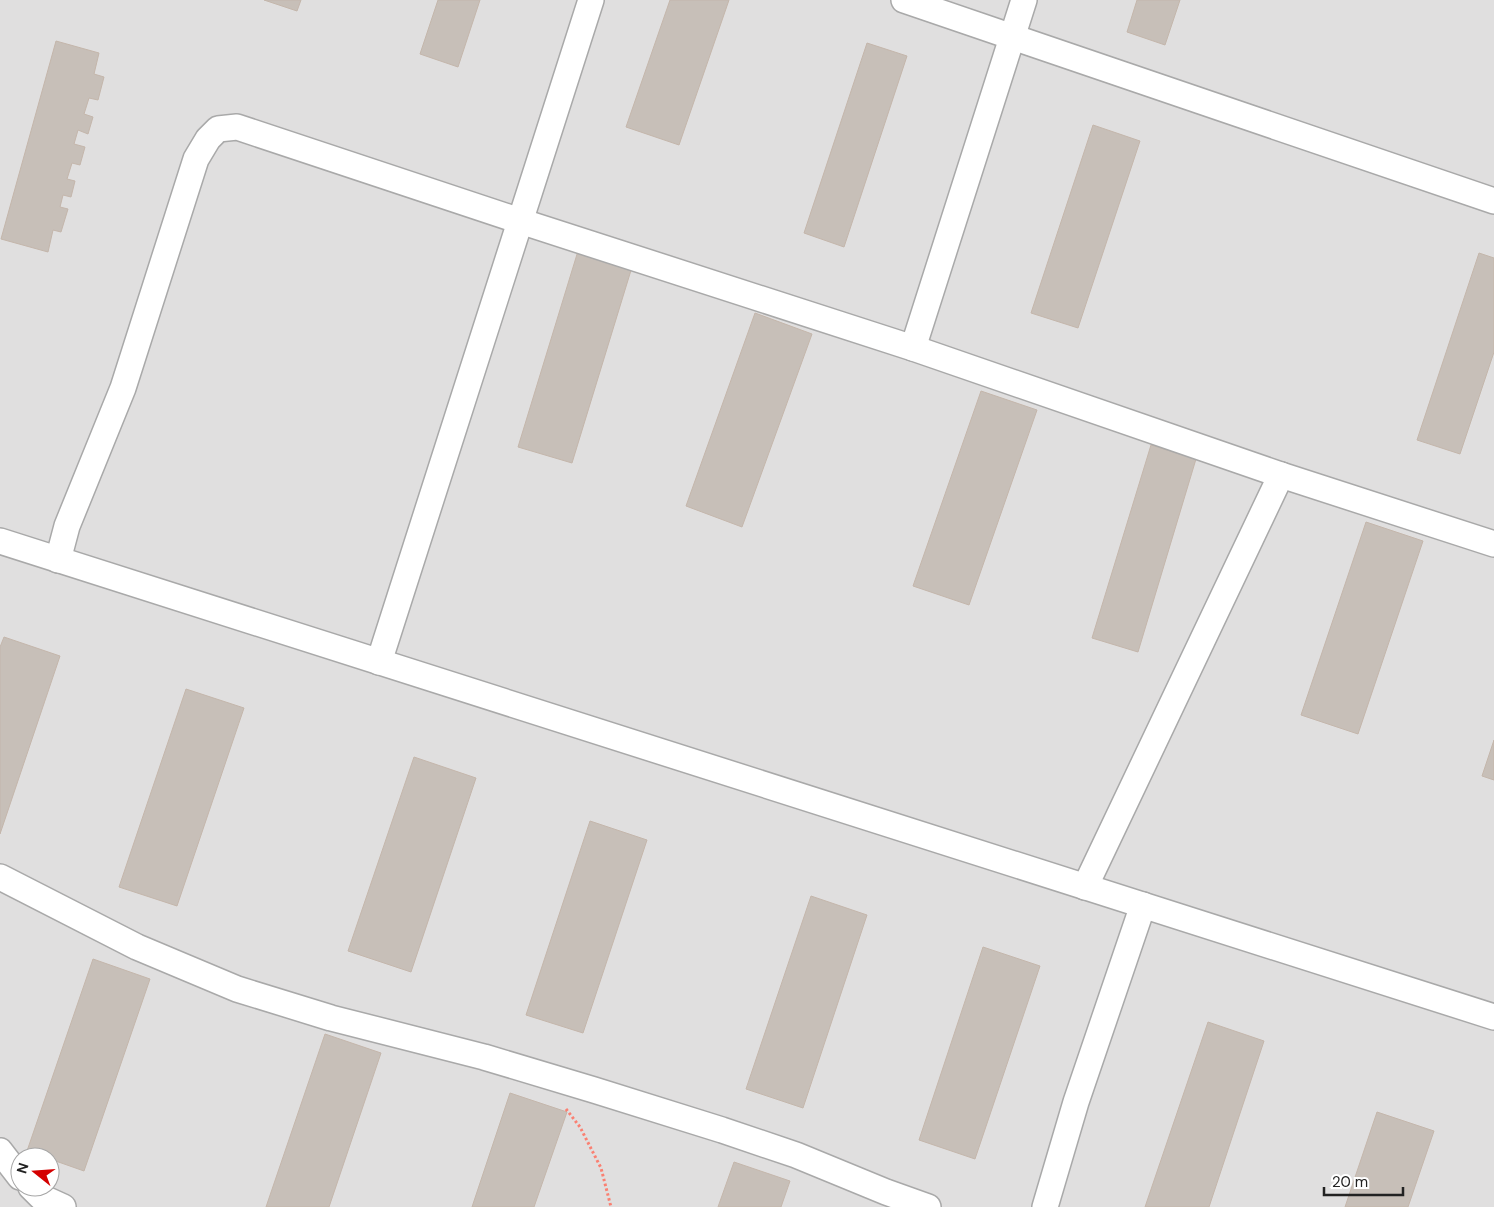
<svg xmlns="http://www.w3.org/2000/svg" width="1494" height="1207" font-family="'DM Sans',sans-serif">
  <style>
    .residential { fill: #e0dfdf; fill-rule: evenodd }
    .building { fill: #c7bfb8; stroke: #c4b6ab }
    .lines { fill: none; stroke-linecap: round; stroke-linejoin: round }
    .street-casing { stroke: #a9a9a9; stroke-width: 28 }
    .path { stroke: #fa8072; stroke-width: 3; stroke-dasharray: 2.5 2.5; stroke-linecap: butt }
    .street { stroke: #fff; stroke-width: 25 }
  </style>
  <rect width="100%" height="100%" fill="#f2efe9"/>
  <path class="residential" d="M0,0H1494V1207H0ZM20,1157H50V1187H20Z"/>
  <g class="building">
    <polygon points="264,0 301,0 297,11"/>
    <polygon points="438,0 480,0 458,67 420,54"/>
    <polygon points="670,0 729,0 679,145 626,127"/>
    <polygon points="1137,0 1180,0 1165,45 1127,32"/>
    <polygon points="56,41 99,53 94,74 104,77 98,100 89,98 84,114 93,117 88,134 78,130 74,144 85,147 80,165 72,163 67,179 75,181 71,197 63,195 60,207 68,209 61,232 53,230 48,252 1,239"/>
    <polygon points="867,43 907,56 844,247 804,233"/>
    <polygon points="1093,125 1140,141 1078,328 1031,313"/>
    <polygon points="578,251 632,267 572,463 518,447"/>
    <polygon points="1479,253 1494,258 1494,352 1460,454 1417,440"/>
    <polygon points="755,313 812,334 742,527 686,506"/>
    <polygon points="981,391 1037,410 969,605 913,586"/>
    <polygon points="1151,445 1196,459 1138,652 1092,638"/>
    <polygon points="1366,522 1423,541 1358,734 1301,715"/>
    <polygon points="4,637 60,656 0,834 0,647"/>
    <polygon points="186,689 244,708 177,906 119,887"/>
    <polygon points="1494,740 1494,780 1482,776"/>
    <polygon points="414,757 476,778 411,972 348,951"/>
    <polygon points="590,821 647,840 583,1033 526,1015"/>
    <polygon points="811,896 867,915 803,1108 746,1089"/>
    <polygon points="983,947 1040,966 975,1159 919,1140"/>
    <polygon points="93,959 150,979 84,1171 50,1159 50,1157 44,1157 27,1151"/>
    <polygon points="1208,1022 1264,1041 1209,1207 1145,1207"/>
    <polygon points="325,1034 381,1053 329,1207 266,1207"/>
    <polygon points="510,1093 567,1112 534,1207 472,1207"/>
    <polygon points="1377,1112 1434,1131 1408,1207 1345,1207"/>
    <polygon points="734,1162 790,1181 781,1207 718,1207"/>
  </g>
  <g class="lines">
    <g class="street-casing">
      <g id="street">
        <polyline points="904,0 1494,201"/>
        <polyline points="913,348 1024,0"/>
        <polyline points="0,541 1494,1017"/>
        <polyline points="58,560 67,526 123,388 196,159 208,139 218,129 237,127 520,221 913,348 1281,475 1494,544"/>
        <polyline points="379,662 591,0"/>
        <polyline points="0,877 137,947 237,989 331,1018 484,1057 594,1090 722,1130 796,1155 886,1192 928,1207"/>
        <polyline points="1085,887 1281,475"/>
        <polyline points="0,1151 20,1177"/>
        <polyline points="31,1187 41,1197 63,1207"/>
        <polyline points="1045,1207 1076,1102 1143,905"/>
      </g>
    </g>
    <polyline class="path" points="566,1109 580,1127 601,1168 611,1207"/>
    <use href="#street" class="street"/>
  </g>
  <g transform="translate(35 1172) rotate(287)"><circle r="24" fill="#ffffff" stroke="#a7a7a7"/>
  <path d="M0-4L9 19L0 12L-9 19Z" fill="#d40000"/>
  <text y="-8" font-size="14" font-weight="bold" text-anchor="middle" fill="#222222">N</text>
  </g>
  <path d="M1324 1187v8h79v-8" fill="none" stroke="#222222" stroke-width="2.5"/>
  <text x="1332" y="1187" font-size="15" fill="#222222" stroke="#ffffff" stroke-width="4" paint-order="stroke">20 m</text>
</svg>
